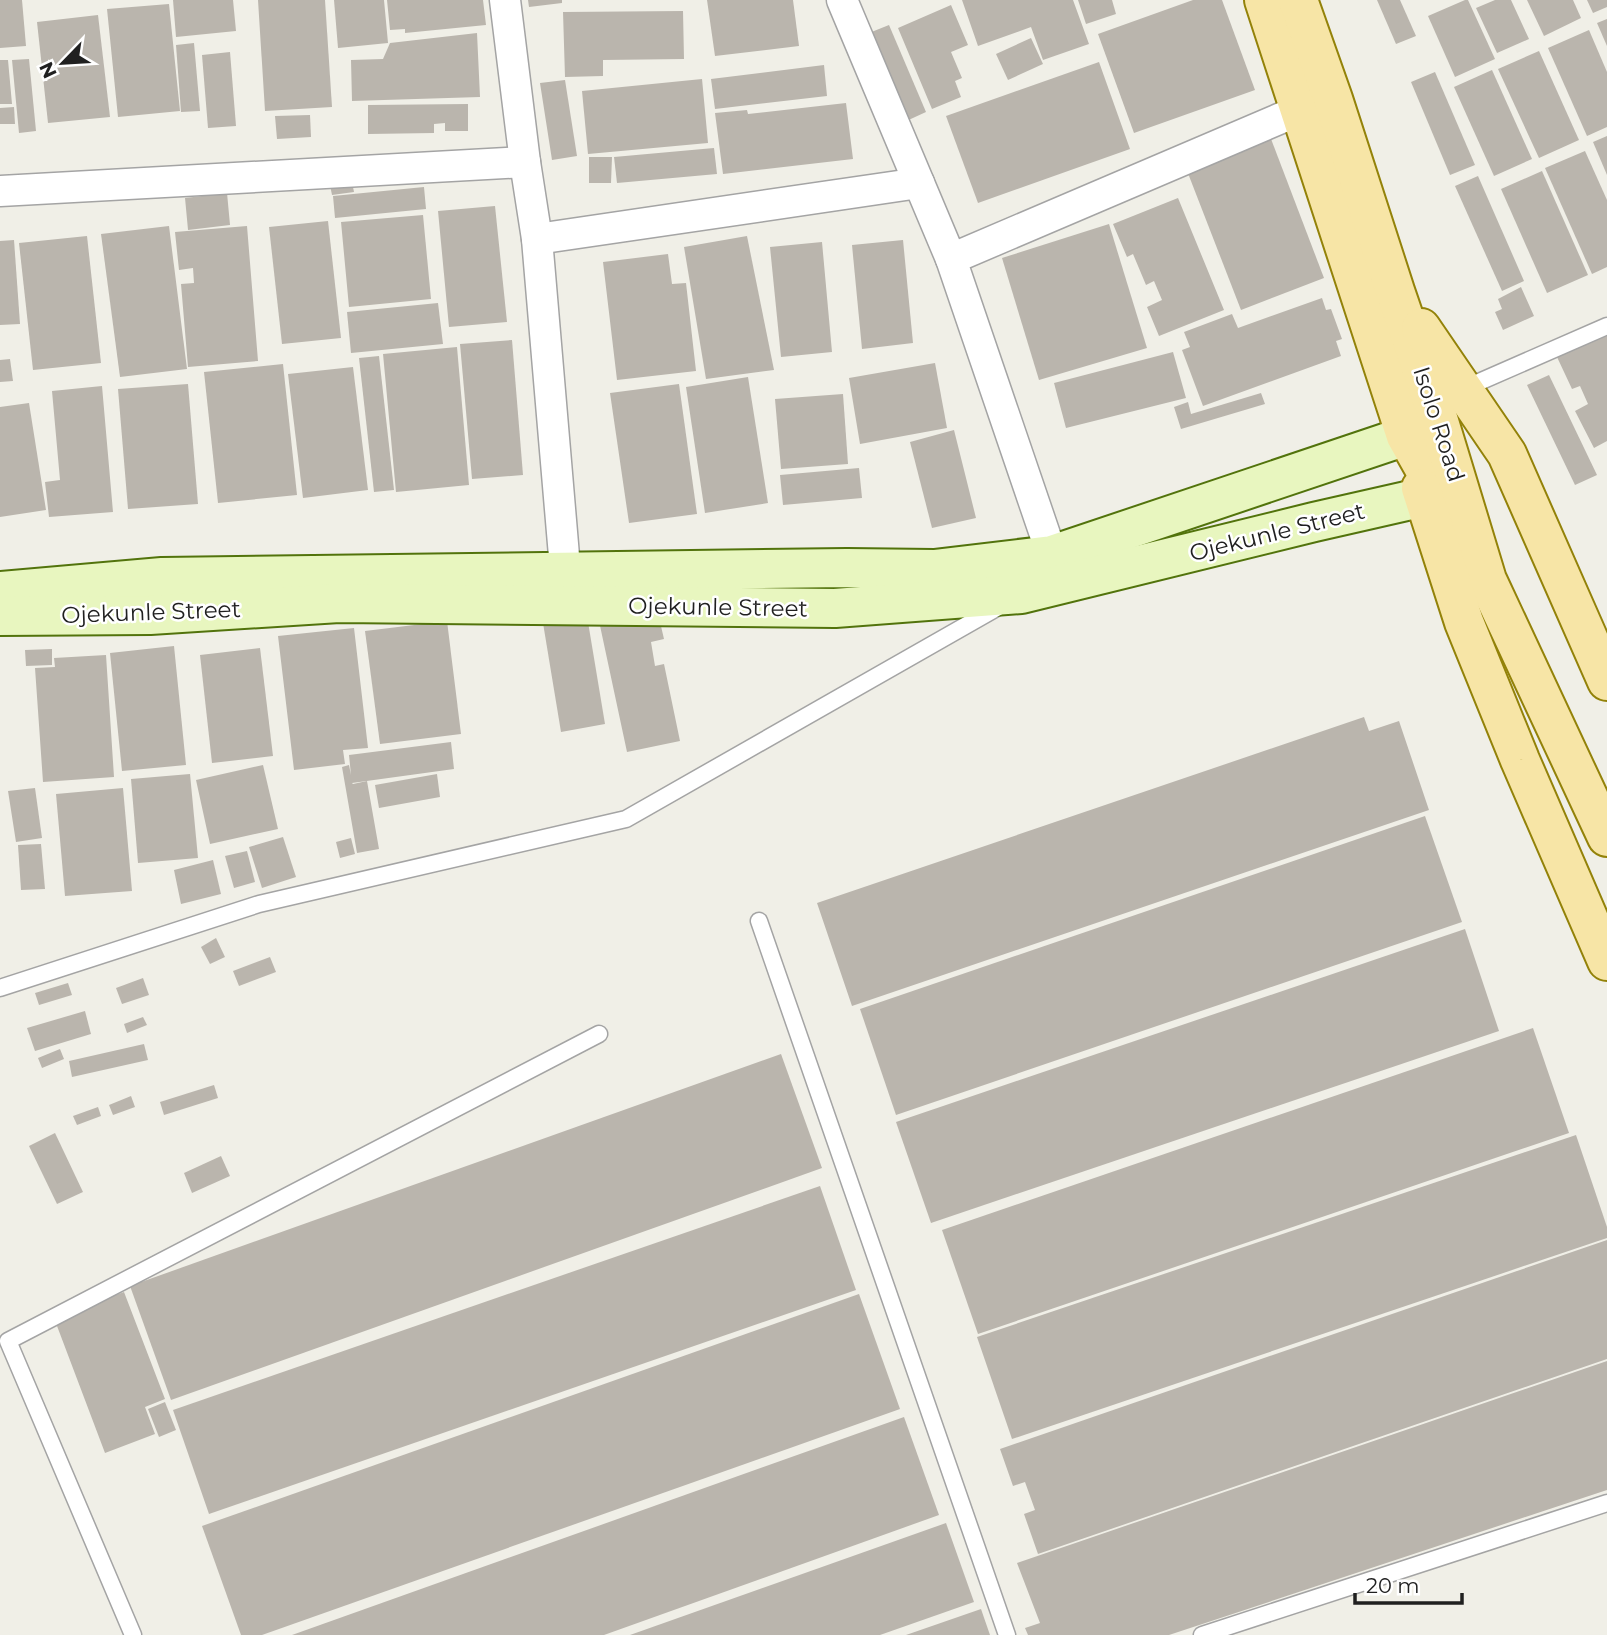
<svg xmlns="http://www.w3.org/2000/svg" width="1607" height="1635" font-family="Montserrat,sans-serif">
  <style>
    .building { fill: #bab5ad }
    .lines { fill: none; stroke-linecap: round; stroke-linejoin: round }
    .lane-casing { stroke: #a4a4a4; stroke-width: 19 }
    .street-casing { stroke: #a4a4a4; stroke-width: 33 }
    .secondary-casing { stroke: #52730c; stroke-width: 42 }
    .primary-casing { stroke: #938209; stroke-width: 42 }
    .lane { stroke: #fff; stroke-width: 16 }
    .street { stroke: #fff; stroke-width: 30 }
    .secondary { stroke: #e8f6bf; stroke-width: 38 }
    .primary { stroke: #f7e5a6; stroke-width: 38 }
    .labels { text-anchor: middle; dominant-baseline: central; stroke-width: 5; stroke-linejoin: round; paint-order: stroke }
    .street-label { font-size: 23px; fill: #202020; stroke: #fff }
  </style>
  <rect width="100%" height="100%" fill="#f0efe7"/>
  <g class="building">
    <polygon points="0,0 22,0 26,46 0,48"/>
    <polygon points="173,0 233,0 236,31 176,37"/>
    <polygon points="258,0 325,0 332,107 265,111"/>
    <polygon points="334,0 384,0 388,43 338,48"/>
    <polygon points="387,0 483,0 486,25 405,33 405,29 390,30"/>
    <polygon points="528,0 562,0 562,3 529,7"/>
    <polygon points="707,0 793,0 799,46 715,56"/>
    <polygon points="962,0 1073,0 1089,44 1043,60 1031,27 978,46"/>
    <polygon points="1078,0 1112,0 1116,14 1086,24"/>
    <polygon points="1193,0 1222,0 1255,90 1134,133 1098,34"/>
    <polygon points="1377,0 1400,0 1416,36 1396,44"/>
    <polygon points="1465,0 1468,0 1495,59 1455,77 1428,16"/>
    <polygon points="1495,0 1511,0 1529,39 1497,53 1476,8"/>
    <polygon points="1527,0 1573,0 1581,18 1544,36"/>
    <polygon points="1587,0 1607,0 1607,7 1593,13"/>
    <polygon points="169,4 180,111 118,117 107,9"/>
    <polygon points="951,5 968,45 951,52 962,78 955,81 961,97 932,109 898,28"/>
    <polygon points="683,11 684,59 603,60 603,76 565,77 563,12"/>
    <polygon points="98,15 110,117 48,123 37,22"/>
    <polygon points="1607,19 1607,46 1597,23"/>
    <polygon points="889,25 926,112 902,123 864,35"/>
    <polygon points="1589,30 1607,72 1607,127 1587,136 1548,48"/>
    <polygon points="477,33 480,97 352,101 351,60 383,59 390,43"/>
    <polygon points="1031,38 1043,64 1008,80 996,54"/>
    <polygon points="194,43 200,111 181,112 176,45"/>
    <polygon points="1539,51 1579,140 1539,158 1498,69"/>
    <polygon points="230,52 236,126 208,128 202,55"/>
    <polygon points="29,59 36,131 19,133 12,60"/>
    <polygon points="0,60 8,60 12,104 0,104"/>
    <polygon points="1099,62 1130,149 978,203 946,116"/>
    <polygon points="824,65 827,96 715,109 711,79"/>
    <polygon points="1492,70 1532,159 1494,176 1454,87"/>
    <polygon points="1435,72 1475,165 1450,175 1411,82"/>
    <polygon points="702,79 708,143 588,154 582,91"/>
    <polygon points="565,80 577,156 552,160 540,83"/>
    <polygon points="846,103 853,159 723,174 715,113 747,110 748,114"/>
    <polygon points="468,104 468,131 445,131 445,123 434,124 434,133 368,134 368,105"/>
    <polygon points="14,107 15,124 0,124 0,108"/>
    <polygon points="310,115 311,137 277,139 275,116"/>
    <polygon points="1268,131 1324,278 1241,310 1184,163"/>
    <polygon points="1607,136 1607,175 1593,142"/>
    <polygon points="714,148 717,174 617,183 614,157"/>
    <polygon points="1585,151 1607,200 1607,267 1592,274 1545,168"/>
    <polygon points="589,157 612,157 611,183 589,183"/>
    <polygon points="1542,171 1588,275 1547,293 1501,189"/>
    <polygon points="1478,176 1524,281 1502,291 1455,186"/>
    <polygon points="352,182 354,192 332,195 330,185"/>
    <polygon points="424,187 426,209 335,218 333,196"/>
    <polygon points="227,193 230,225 188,230 185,198"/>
    <polygon points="1178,198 1224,310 1159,336 1147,307 1162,300 1154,281 1146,285 1133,254 1127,257 1113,224"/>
    <polygon points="495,206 507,322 449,327 438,211"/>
    <polygon points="423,215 431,299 349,307 341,222"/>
    <polygon points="328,221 341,338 282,344 269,227"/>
    <polygon points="1109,224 1147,348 1039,380 1002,258"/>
    <polygon points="169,226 187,369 120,377 101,234"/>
    <polygon points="247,226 258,361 188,367 181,284 194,283 193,268 179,270 175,232"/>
    <polygon points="87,236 101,363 33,370 19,243"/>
    <polygon points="747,236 774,370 706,379 684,247"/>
    <polygon points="14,240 20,324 0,325 0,241"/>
    <polygon points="903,240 913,343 862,349 852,245"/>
    <polygon points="822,242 832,352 781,357 770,247"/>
    <polygon points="668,254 672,284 686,283 696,371 617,380 603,262"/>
    <polygon points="1521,287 1534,316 1503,330 1495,312 1502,309 1498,299"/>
    <polygon points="1322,298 1326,310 1331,309 1342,339 1336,341 1341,356 1203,406 1182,350 1190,347 1184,332 1232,314 1238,328"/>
    <polygon points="438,303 443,344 351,353 347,312"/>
    <polygon points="1607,333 1607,441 1594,448 1575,411 1588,404 1580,386 1572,389 1557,357"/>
    <polygon points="512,340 523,475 472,479 460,344"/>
    <polygon points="457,347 469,485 396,492 383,354"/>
    <polygon points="1173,352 1186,398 1066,428 1054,383"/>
    <polygon points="379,356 394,490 374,492 359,358"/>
    <polygon points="10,359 13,381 0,382 0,360"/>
    <polygon points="935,363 947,428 860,444 849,378"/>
    <polygon points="283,364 297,495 218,503 204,372"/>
    <polygon points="353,367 368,490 303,498 288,374"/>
    <polygon points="1549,375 1597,475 1575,485 1527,385"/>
    <polygon points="748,377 768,503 705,513 686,387"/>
    <polygon points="188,384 198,504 128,509 118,389"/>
    <polygon points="679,384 697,514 629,523 610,393"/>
    <polygon points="102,386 113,512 49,517 45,482 60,480 52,391"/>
    <polygon points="1261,393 1265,404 1181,429 1174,407 1188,402 1191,414"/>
    <polygon points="843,394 848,464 781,469 775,399"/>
    <polygon points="29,403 46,510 0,517 0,407"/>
    <polygon points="954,430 976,518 932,528 910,442"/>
    <polygon points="859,468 862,498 783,505 780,475"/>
    <polygon points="657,609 664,639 651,642 655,666 664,664 680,741 627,752 599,621"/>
    <polygon points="587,616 605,724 561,732 543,623"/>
    <polygon points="447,621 461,734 380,744 365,631"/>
    <polygon points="354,628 368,748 343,750 345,764 294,770 278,636"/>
    <polygon points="174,646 186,765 122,771 110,653"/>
    <polygon points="260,648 273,756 212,763 200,655"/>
    <polygon points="52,649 52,665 26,666 25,650"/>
    <polygon points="106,655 114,777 43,782 35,668 55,667 54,658"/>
    <polygon points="1364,717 1369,731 1399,721 1429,810 852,1006 817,903"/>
    <polygon points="451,742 454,769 352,783 353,784 367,781 379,849 357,853 342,767 349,765 351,775 349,755"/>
    <polygon points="263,765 278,829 210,844 196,780"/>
    <polygon points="190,774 198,858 138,863 131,779"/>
    <polygon points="437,774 440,797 379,808 375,785"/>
    <polygon points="35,788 42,838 16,842 8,791"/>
    <polygon points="123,788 132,891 65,896 56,794"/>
    <polygon points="1425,816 1462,922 896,1115 860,1009"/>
    <polygon points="283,837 296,877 262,888 249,847"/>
    <polygon points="351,838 355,854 340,858 336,842"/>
    <polygon points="41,844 45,889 21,890 18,845"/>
    <polygon points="247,851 255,882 234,888 225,856"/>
    <polygon points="213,860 221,894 181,904 174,870"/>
    <polygon points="1465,929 1499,1031 931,1223 896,1122"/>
    <polygon points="216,938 225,957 210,964 201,947"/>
    <polygon points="270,957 276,972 239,986 233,971"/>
    <polygon points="143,978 149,995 122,1004 116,988"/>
    <polygon points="68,983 72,995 39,1005 35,993"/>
    <polygon points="85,1011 91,1034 35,1051 27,1028"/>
    <polygon points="143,1017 147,1025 127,1033 124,1024"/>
    <polygon points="1533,1028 1569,1133 978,1334 942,1230"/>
    <polygon points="144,1044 148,1060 72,1077 69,1061"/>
    <polygon points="60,1049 64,1059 42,1068 38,1058"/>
    <polygon points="781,1054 822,1168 171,1400 130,1286"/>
    <polygon points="214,1085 218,1098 164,1115 160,1102"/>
    <polygon points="131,1096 135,1107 113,1115 109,1105"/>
    <polygon points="98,1107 101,1116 77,1125 73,1116"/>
    <polygon points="55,1133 83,1192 57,1204 29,1146"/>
    <polygon points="1576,1135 1607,1227 1607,1238 1012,1439 977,1337"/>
    <polygon points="221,1156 230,1176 192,1193 184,1173"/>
    <polygon points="820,1186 856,1290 209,1514 173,1410"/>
    <polygon points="1607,1240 1607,1359 1038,1554 1024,1514 1035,1510 1025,1482 1013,1486 1000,1449"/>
    <polygon points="124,1292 165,1399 145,1407 155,1434 105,1453 54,1318"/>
    <polygon points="859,1294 900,1409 262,1635 241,1635 202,1526"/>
    <polygon points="1607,1361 1607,1490 1169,1635 1028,1635 1025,1628 1040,1623 1017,1563"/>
    <polygon points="165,1402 176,1430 159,1437 148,1409"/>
    <polygon points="904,1417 939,1515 604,1635 292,1635"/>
    <polygon points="946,1523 974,1602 880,1635 630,1635"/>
    <polygon points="981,1609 990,1635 906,1635"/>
  </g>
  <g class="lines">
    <g class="lane-casing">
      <g id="lane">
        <polyline points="1463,389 1607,326"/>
        <polyline points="759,921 1007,1635"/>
        <polyline points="0,988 259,904 626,819 1000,606"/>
        <polyline points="133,1635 8,1341 599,1034"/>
        <polyline points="1202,1635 1607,1503"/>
      </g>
    </g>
    <g class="street-casing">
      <g id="street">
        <polyline points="505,0 525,162 537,239 567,591"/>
        <polyline points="842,0 951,259"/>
        <polyline points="0,191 525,162"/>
        <polyline points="537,239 919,183"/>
        <polyline points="1052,555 951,259 1300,110"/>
      </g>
    </g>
    <g class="secondary-casing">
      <g id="secondary">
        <polyline points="0,591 162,577 847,568 934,569 1052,555 1406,436"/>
        <polyline points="0,616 150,615 339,603 835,608 1021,594 1314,522 1424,497"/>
      </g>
    </g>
    <g class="primary-casing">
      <g id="primary">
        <polyline points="1264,0 1406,436 1450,514"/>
        <polyline points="1298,0 1333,99 1395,291 1434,405 1487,580 1607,837"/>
        <polyline points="1421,328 1507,454 1607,681"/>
        <polyline points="1421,488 1464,622 1520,760 1607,961"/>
      </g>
    </g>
    <use href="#lane" class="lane"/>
    <use href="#street" class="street"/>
    <use href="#secondary" class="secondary"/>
    <use href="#primary" class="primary"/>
  </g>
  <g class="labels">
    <g class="street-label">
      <text transform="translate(1439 424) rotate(72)">Isolo Road</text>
      <text transform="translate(1277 532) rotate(-14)">Ojekunle Street</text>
      <text transform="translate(718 607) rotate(1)">Ojekunle Street</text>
      <text transform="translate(151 612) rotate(-2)">Ojekunle Street</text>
    </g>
  </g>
  <g transform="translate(63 63) rotate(245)" stroke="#ffffff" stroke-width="5" paint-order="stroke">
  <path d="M0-5L12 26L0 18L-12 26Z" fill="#202020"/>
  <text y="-10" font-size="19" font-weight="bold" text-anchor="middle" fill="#202020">N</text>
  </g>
  <path d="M1355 1593v10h107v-10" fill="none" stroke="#202020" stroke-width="3.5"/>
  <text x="1366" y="1593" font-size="21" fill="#202020" stroke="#ffffff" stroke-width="5" paint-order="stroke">20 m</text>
</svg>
